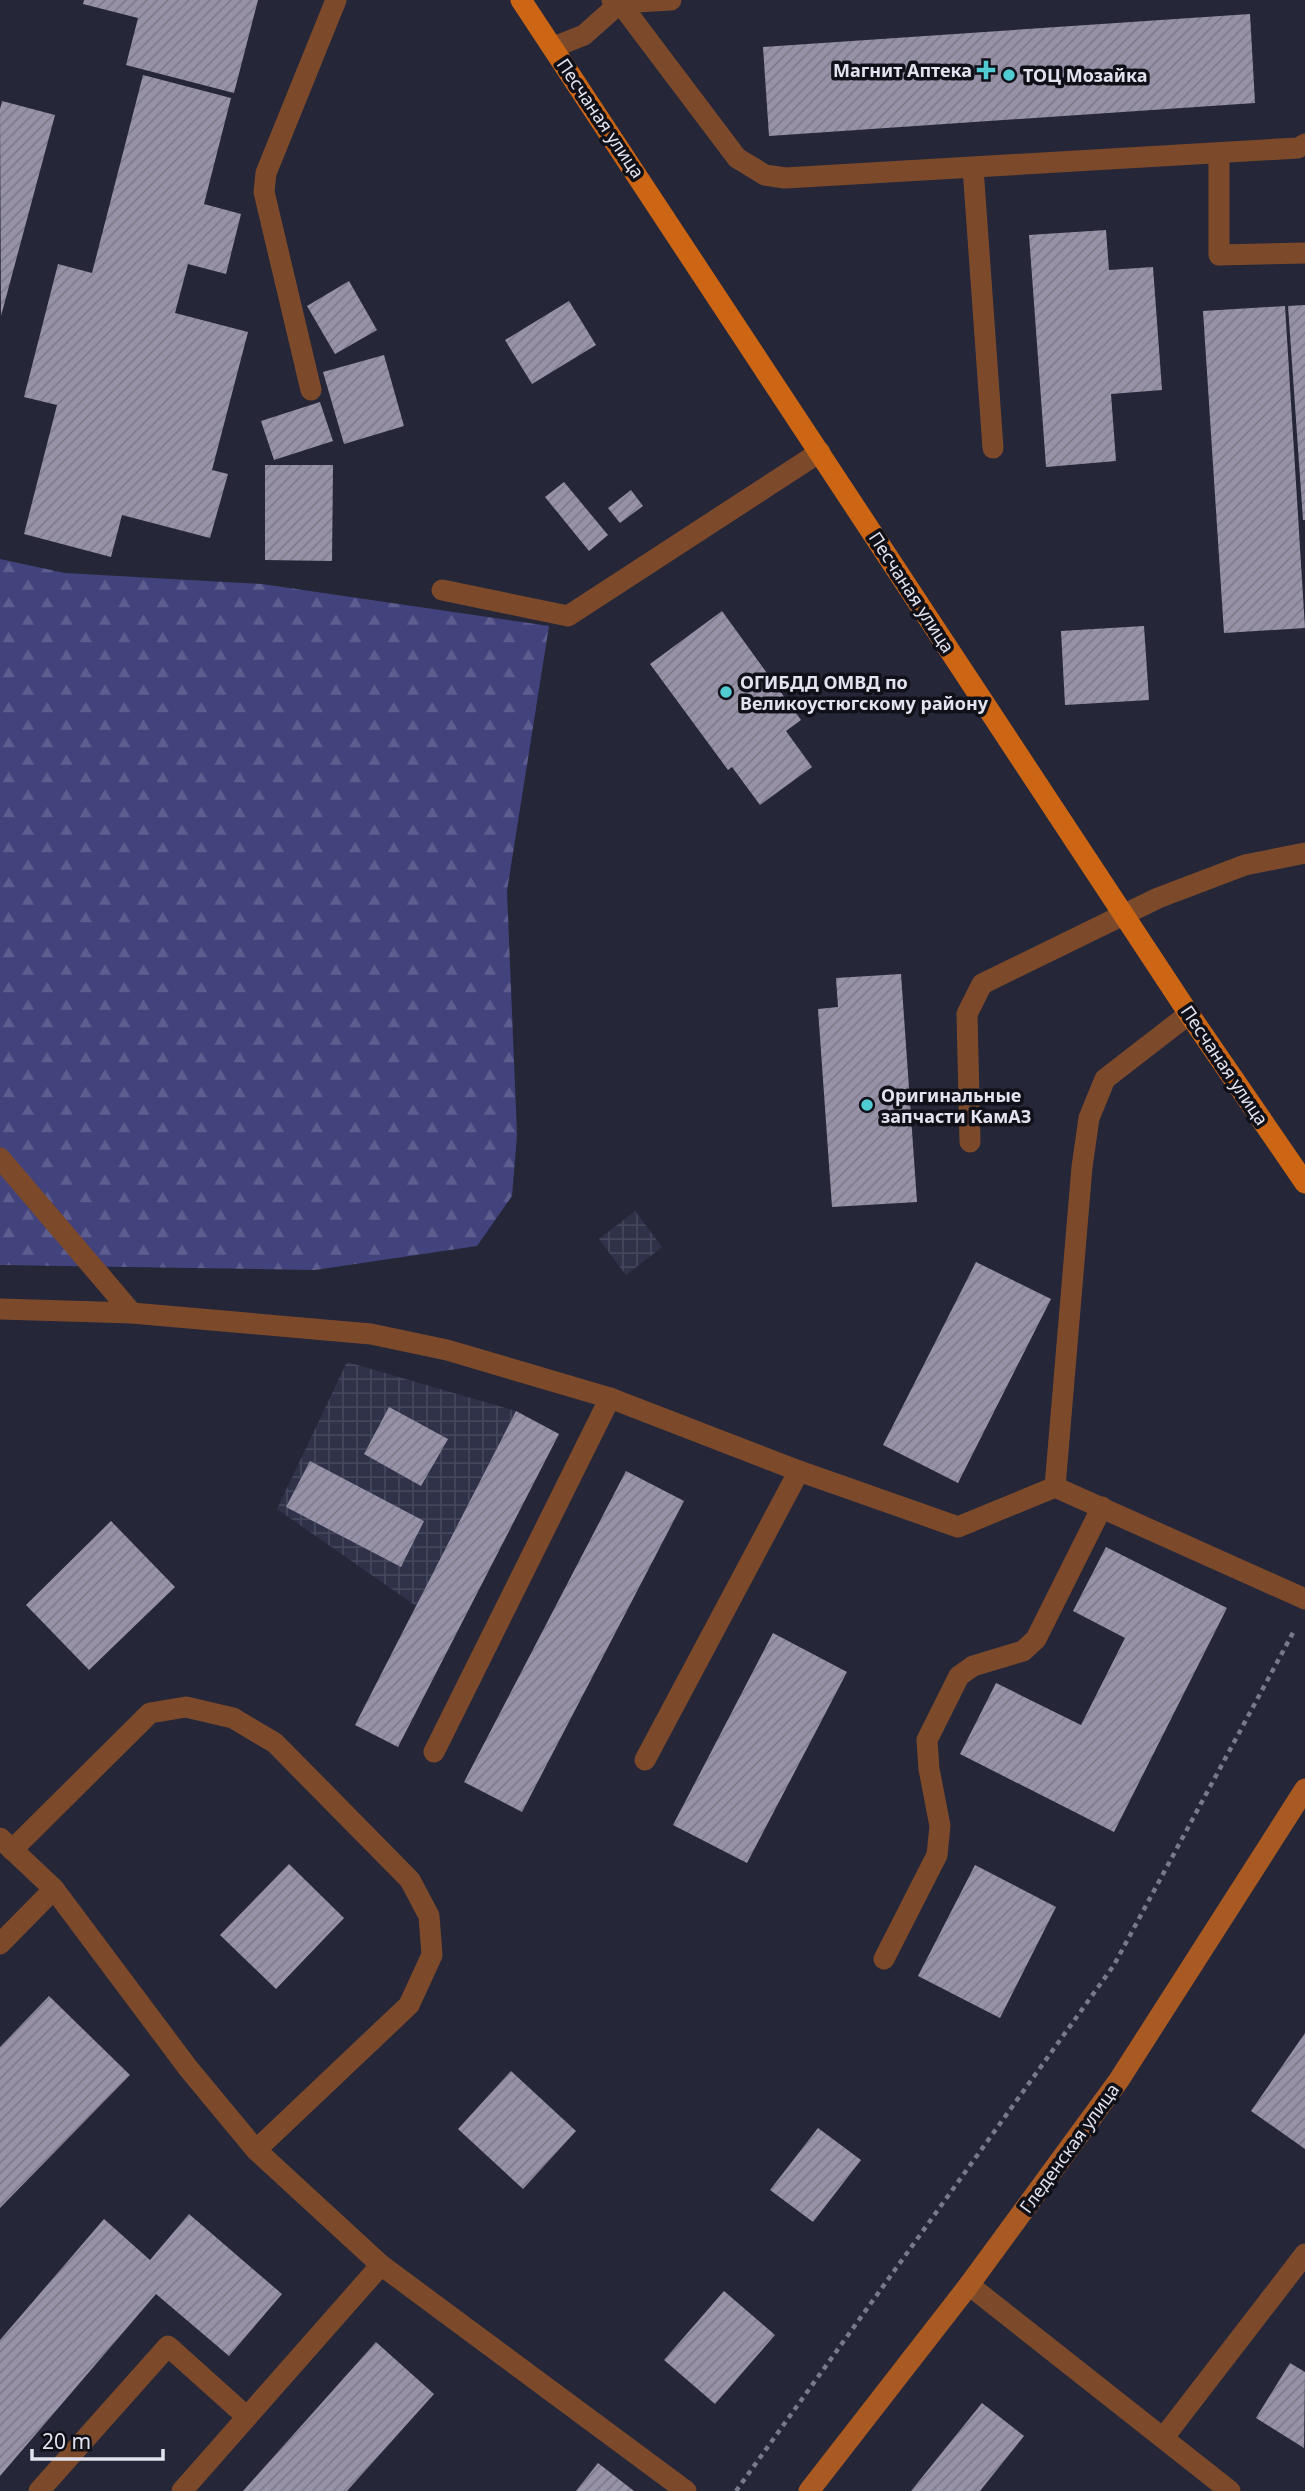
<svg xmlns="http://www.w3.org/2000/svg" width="1305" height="2491" font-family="'Noto Sans',sans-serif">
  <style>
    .industrial { fill: url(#industrial-grid) }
    .forest { fill: url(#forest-firs) }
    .building { fill: url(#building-hatch) }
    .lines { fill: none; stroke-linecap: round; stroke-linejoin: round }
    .path { stroke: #787989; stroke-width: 4.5; stroke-dasharray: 5 5; stroke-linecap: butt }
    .service { stroke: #7c4a2b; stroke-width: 21 }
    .secondary { stroke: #a95a23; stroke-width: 21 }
    .primary { stroke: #cd6614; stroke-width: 21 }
    .poi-dot { fill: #51ccd3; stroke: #101018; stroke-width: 2.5 }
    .labels { text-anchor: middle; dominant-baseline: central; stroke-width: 7; stroke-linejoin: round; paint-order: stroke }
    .poi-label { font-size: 18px; font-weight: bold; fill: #e2e3ef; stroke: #101018; text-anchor: start }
    .street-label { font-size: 18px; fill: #e2e3ef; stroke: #101018 }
  </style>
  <defs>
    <pattern id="industrial-grid" width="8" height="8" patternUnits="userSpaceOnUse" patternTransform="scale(1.75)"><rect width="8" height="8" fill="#303249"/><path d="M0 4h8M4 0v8" fill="none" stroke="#44465b"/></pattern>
    <pattern id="forest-firs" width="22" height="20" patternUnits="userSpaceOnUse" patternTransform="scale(1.75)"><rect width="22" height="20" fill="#42427c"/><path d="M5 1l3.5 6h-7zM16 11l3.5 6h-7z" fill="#5d5d8f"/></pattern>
    <pattern id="building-hatch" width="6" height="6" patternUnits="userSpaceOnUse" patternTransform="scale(1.75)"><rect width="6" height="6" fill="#9792a8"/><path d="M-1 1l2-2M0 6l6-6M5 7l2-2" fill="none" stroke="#7e7b8b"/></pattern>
  </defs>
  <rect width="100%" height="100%" fill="#252638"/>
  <g class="industrial">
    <polygon points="635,1211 662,1247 626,1275 599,1239"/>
    <polygon points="347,1362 516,1411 416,1606 277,1509"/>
  </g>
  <polygon class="forest" points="0,559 65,573 262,584 549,626 507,891 517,1135 512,1196 477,1246 315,1270 0,1265"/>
  <g class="building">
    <polygon points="84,0 258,0 234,93 126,65 138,18 83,4"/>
    <polygon points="1250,14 1255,103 769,136 763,47"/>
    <polygon points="143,75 231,98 204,204 241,214 226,274 188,264 175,313 248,332 212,470 228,474 210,538 122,515 111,557 24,534 57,405 24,397 58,264 92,273"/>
    <polygon points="2,101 55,115 1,316 0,109"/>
    <polygon points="1106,230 1109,270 1153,267 1162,390 1111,394 1116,461 1046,467 1029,235"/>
    <polygon points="349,281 377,330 335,354 307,306"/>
    <polygon points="569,301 596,345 532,384 505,340"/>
    <polygon points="1305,305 1305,520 1303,520 1288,306"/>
    <polygon points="1285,306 1305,628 1224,633 1203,311"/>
    <polygon points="384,355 404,426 344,444 323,372"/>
    <polygon points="320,402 333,441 274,460 261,421"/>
    <polygon points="265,465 333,465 332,561 265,560"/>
    <polygon points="564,482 608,535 589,551 545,497"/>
    <polygon points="631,490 643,506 620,523 608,508"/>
    <polygon points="722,611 801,720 786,731 812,767 760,805 732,767 728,770 650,664"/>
    <polygon points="1144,626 1149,700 1065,705 1061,631"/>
    <polygon points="901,974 917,1202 832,1207 818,1009 838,1007 836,978"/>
    <polygon points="976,1262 1051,1299 958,1483 883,1445"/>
    <polygon points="389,1407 448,1439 421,1486 364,1454"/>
    <polygon points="516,1411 559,1434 398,1747 355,1725"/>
    <polygon points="310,1461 424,1521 401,1567 286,1507"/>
    <polygon points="626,1471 684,1501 522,1812 464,1782"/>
    <polygon points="111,1521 175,1587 89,1670 26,1605"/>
    <polygon points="1106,1547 1227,1608 1114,1832 960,1754 996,1683 1081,1725 1125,1638 1073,1611"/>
    <polygon points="773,1633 847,1672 747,1863 673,1825"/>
    <polygon points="289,1864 344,1918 276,1989 220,1935"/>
    <polygon points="975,1865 1056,1907 1000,2018 918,1976"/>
    <polygon points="49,1996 130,2075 0,2208 0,2047"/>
    <polygon points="1305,2033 1305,2149 1251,2111"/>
    <polygon points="511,2071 576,2131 523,2189 458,2129"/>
    <polygon points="818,2128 861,2160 813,2222 770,2190"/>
    <polygon points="189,2214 282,2294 229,2356 156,2294 0,2476 0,2340 104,2219 150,2260"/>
    <polygon points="724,2291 775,2335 715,2404 664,2360"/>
    <polygon points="376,2342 434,2394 347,2491 243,2491"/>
    <polygon points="1290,2363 1305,2372 1304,2448 1256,2418"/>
    <polygon points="982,2403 1024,2436 980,2491 911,2491"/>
    <polygon points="598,2463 634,2491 576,2491"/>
  </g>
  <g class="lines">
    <polyline class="path" points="736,2491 1114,1965 1295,1629"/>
    <g class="service">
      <polyline points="612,0 620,3 671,0"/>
      <polyline points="620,3 737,158 765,175 785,178 1298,148 1305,144"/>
      <polyline points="554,47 584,35 620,3"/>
      <polyline points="1219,153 1219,255 1305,253"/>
      <polyline points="973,168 993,448"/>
      <polyline points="311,390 264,192 266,173 336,0"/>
      <polyline points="442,590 568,616 820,452"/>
      <polyline points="970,1142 967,1014 982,984 1158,898 1245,865 1305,853"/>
      <polyline points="0,1158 132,1313"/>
      <polyline points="0,1309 132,1313 371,1334 447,1350 610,1398 799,1471 958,1527 1055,1487 1305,1599"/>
      <polyline points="1055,1487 1082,1167 1089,1118 1105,1079 1189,1014"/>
      <polyline points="434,1752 610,1398"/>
      <polyline points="645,1760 799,1471"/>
      <polyline points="0,1838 54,1889 188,2068 256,2150 381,2265 686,2491"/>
      <polyline points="12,1850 150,1713 186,1707 233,1718 275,1743 410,1880 429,1916 432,1955 409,2005 256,2150"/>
      <polyline points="0,1944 54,1889"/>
      <polyline points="884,1959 937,1855 940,1826 929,1769 927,1740 959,1676 973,1666 1023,1651 1036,1639 1102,1507"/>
      <polyline points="969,2285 1230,2491"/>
      <polyline points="1164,2437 1305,2254"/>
      <polyline points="39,2491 168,2346 247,2417"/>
      <polyline points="182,2491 381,2265"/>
    </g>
    <polyline class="secondary" points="809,2491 969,2285 1119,2080 1305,1789"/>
    <polyline class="primary" points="521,0 1189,1014 1305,1183"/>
  </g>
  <g class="poi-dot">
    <path d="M982.5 59.5h7v7h7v7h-7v7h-7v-7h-7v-7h7z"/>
    <circle cx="1009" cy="75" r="7"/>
    <circle cx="726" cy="692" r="7"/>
    <circle cx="867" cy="1105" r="7"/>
  </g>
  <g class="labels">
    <g class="poi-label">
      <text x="972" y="70" text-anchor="end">Магнит Аптека</text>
      <text x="1023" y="75">ТОЦ Мозайка</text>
      <text x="740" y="682">ОГИБДД ОМВД по<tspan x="740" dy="21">Великоустюгскому району</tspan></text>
      <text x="881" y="1095">Оригинальные<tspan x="881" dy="21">запчасти КамАЗ</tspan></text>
    </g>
    <g class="street-label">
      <text transform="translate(601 118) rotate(56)">Песчаная улица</text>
      <text transform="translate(912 592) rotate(57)">Песчаная улица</text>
      <text transform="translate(1225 1065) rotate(56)">Песчаная улица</text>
      <text transform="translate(1069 2148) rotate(-54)">Гледенская улица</text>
    </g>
  </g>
  <path d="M32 2449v10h131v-10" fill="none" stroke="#e2e3ef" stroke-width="3.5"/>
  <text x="42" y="2449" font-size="21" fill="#e2e3ef" stroke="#101018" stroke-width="5" paint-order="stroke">20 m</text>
</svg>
